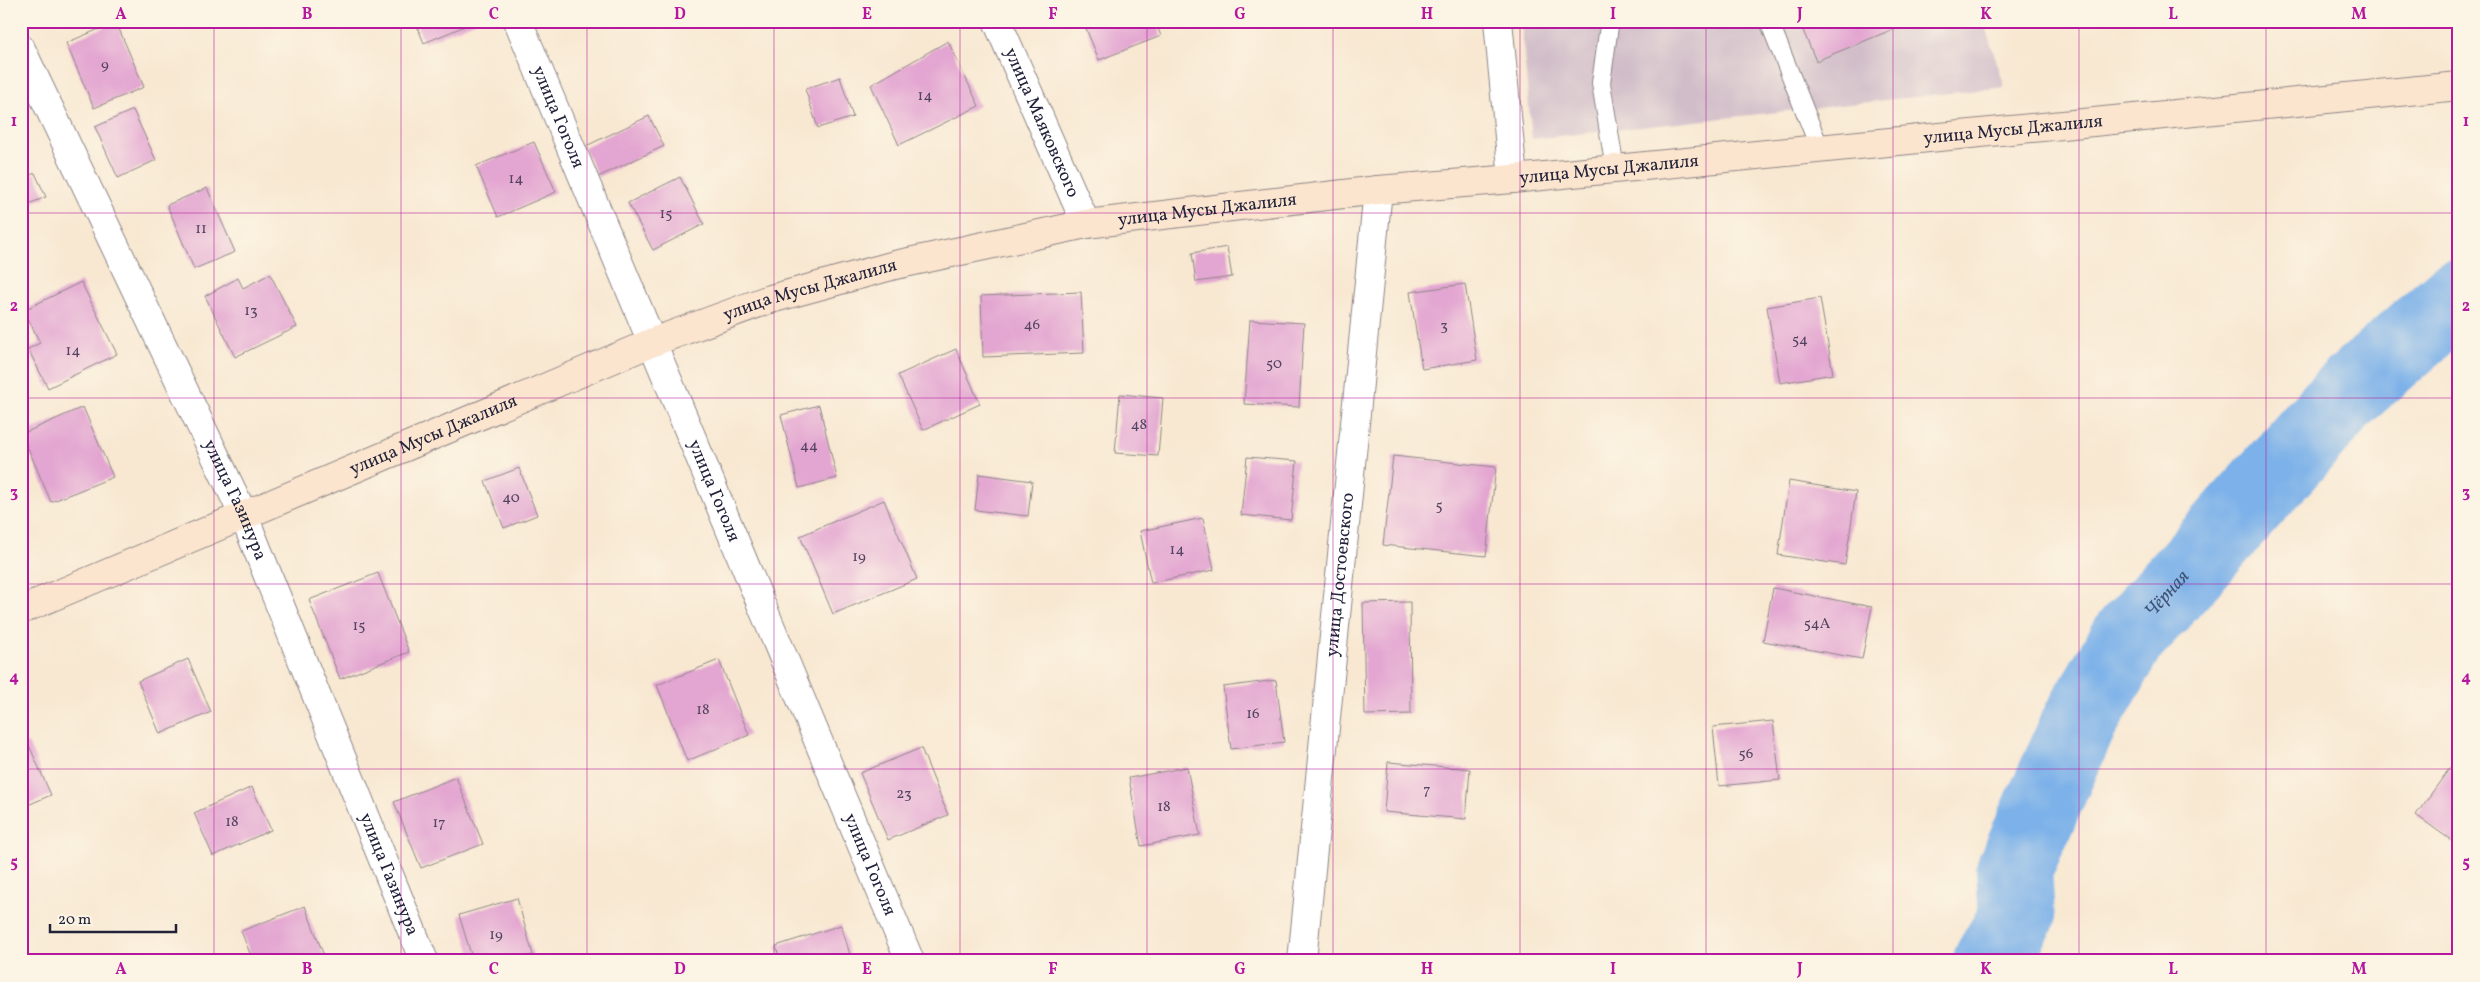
<svg xmlns="http://www.w3.org/2000/svg" width="2480" height="982" font-family="Vollkorn,serif">
  <style>
    .industrial { fill: #d1bdc9 }
    .lines { fill: none; stroke-linecap: round; stroke-linejoin: round }
    .river { stroke: #7bb1e9; stroke-width: 76 }
    .building { fill: #e3a5d1 }
    .service-casing { stroke: #8d8586; stroke-width: 20 }
    .minor-casing { stroke: #8d8586; stroke-width: 30 }
    .secondary-casing { stroke: #8d8586; stroke-width: 30 }
    .service { stroke: #fff; stroke-width: 18 }
    .minor { stroke: #fff; stroke-width: 28 }
    .secondary { stroke: #fce5cf; stroke-width: 28 }
    .grid { fill: none; stroke: #b5179e; stroke-width: 1; stroke-opacity: 0.55 }
    .labels { text-anchor: middle; dominant-baseline: central; stroke-width: 4; stroke-linejoin: round; paint-order: stroke }
    .number-label { font-size: 15px; fill: #524360 }
    .street-label { font-size: 18px; fill: #22223b; stroke: #fcf5e5 }
    .water-label { font-size: 19px; font-style: italic; fill: #415478; stroke: #fcf5e5 }
    .neatline { fill: none; stroke: #b5179e; stroke-width: 2 }
    .grid-label { font-size: 16px; text-anchor: middle; font-weight: bold; fill: #b5179e }
  </style>
  <rect width="100%" height="100%" fill="#fcf5e5"/>
  <filter id="ink" filterUnits="userSpaceOnUse"><feTurbulence type="fractalNoise" baseFrequency=".02" numOctaves="2"/><feDisplacementMap in="SourceGraphic" scale="10" xChannelSelector="R" yChannelSelector="G"/><feConvolveMatrix kernelMatrix="1 2 1 2 8 2 1 2 1" color-interpolation-filters="sRGB"/></filter>
  <filter id="wash" filterUnits="userSpaceOnUse"><feTurbulence type="fractalNoise" baseFrequency=".0096" numOctaves="4" result="noise"/><feDisplacementMap in="SourceGraphic" scale="20" xChannelSelector="R" yChannelSelector="G"/><feGaussianBlur stdDeviation="1.12" result="paint"/><feColorMatrix in="noise" values="0 0 0 0 0 0 0 0 0 0 0 0 0 0 0 0 0 1.4 0 .05"/><feComposite in="paint" operator="in"/></filter>
  <g filter="url(#wash)">
    <rect width="100%" height="100%" fill="#f8e8d2"/>
    <polygon class="industrial" points="1521,21 1983,21 2005,87 1532,139"/>
    <g class="lines">
      <path class="river" id="s1" d="M1991,961L2017,917L2014,870L2079,723L2129,637L2346,395L2459,296"/>
    </g>
    <g id="blocks">
      <g class="building">
        <polygon points="415,21 477,21 424,43"/>
        <polygon points="1083,21 1155,21 1161,36 1099,60"/>
        <polygon points="1799,21 1899,21 1901,26 1816,61"/>
        <polygon points="116,22 144,87 94,108 66,43"/>
        <polygon points="948,41 979,106 899,145 871,85"/>
        <polygon points="840,77 853,117 818,128 805,89"/>
        <polygon points="133,110 156,160 118,178 95,127"/>
        <polygon points="649,116 664,146 598,177 584,147"/>
        <polygon points="534,142 556,192 498,217 476,166"/>
        <polygon points="35,173 46,197 21,207 21,179"/>
        <polygon points="680,177 704,224 653,250 628,203"/>
        <polygon points="207,188 235,252 194,269 167,205"/>
        <polygon points="1227,247 1232,277 1196,282 1192,253"/>
        <polygon points="270,274 297,327 235,357 205,296 238,278 243,288"/>
        <polygon points="81,282 117,354 48,388 28,349 40,343 24,310"/>
        <polygon points="1465,284 1477,360 1422,369 1410,292"/>
        <polygon points="1081,292 1084,353 983,357 981,296"/>
        <polygon points="1820,298 1833,374 1780,383 1767,307"/>
        <polygon points="1250,320 1304,323 1299,407 1244,404"/>
        <polygon points="956,349 980,404 923,430 898,375"/>
        <polygon points="1120,394 1163,398 1158,456 1115,453"/>
        <polygon points="819,405 837,478 799,488 781,415"/>
        <polygon points="83,407 113,477 51,502 22,434"/>
        <polygon points="1393,456 1496,467 1486,556 1383,545"/>
        <polygon points="1247,457 1297,461 1291,520 1241,515"/>
        <polygon points="519,468 537,515 504,528 485,481"/>
        <polygon points="979,474 1032,481 1028,516 975,510"/>
        <polygon points="1789,481 1856,492 1845,565 1778,555"/>
        <polygon points="884,500 917,579 833,614 800,536"/>
        <polygon points="1203,518 1214,570 1151,583 1140,531"/>
        <polygon points="378,573 409,652 340,679 309,600"/>
        <polygon points="1773,588 1872,607 1862,659 1763,641"/>
        <polygon points="1410,602 1411,714 1365,715 1363,603"/>
        <polygon points="188,659 211,712 160,734 138,681"/>
        <polygon points="719,660 749,735 687,761 657,685"/>
        <polygon points="1276,680 1284,742 1231,749 1223,687"/>
        <polygon points="1773,721 1780,780 1719,786 1713,727"/>
        <polygon points="28,743 51,795 21,808 21,746"/>
        <polygon points="921,748 948,815 888,840 860,773"/>
        <polygon points="2459,755 2459,846 2416,815"/>
        <polygon points="1388,762 1470,769 1466,819 1384,812"/>
        <polygon points="1187,767 1200,835 1141,846 1129,778"/>
        <polygon points="456,777 483,844 421,868 394,802"/>
        <polygon points="252,787 271,830 213,856 194,813"/>
        <polygon points="517,898 533,955 511,961 473,961 459,915"/>
        <polygon points="305,906 326,961 253,961 241,931"/>
        <polygon points="841,925 852,961 780,961 776,946"/>
      </g>
    </g>
  </g>
  <g filter="url(#ink)">
    <use href="#blocks" fill-opacity="0" stroke="#8d8586" stroke-width="1"/>
    <g class="lines">
      <g class="service-casing">
        <g id="service">
          <polyline points="1613,21 1609,26 1601,83 1615,169"/>
          <polyline points="1769,21 1820,149"/>
        </g>
      </g>
      <g class="minor-casing">
        <g id="minor">
          <path id="s2" d="M518,21L910,961"/>
          <path id="s3" d="M997,21L1086,224"/>
          <polyline points="1498,21 1513,179"/>
          <path id="s4" d="M21,49L243,514L424,961"/>
          <path id="s5" d="M1302,961L1378,190"/>
        </g>
      </g>
      <g class="secondary-casing">
        <g id="secondary">
          <path id="s6" d="M21,610L653,342L767,300L895,265L1086,224L1378,190L1513,179L2459,86"/>
        </g>
      </g>
      <use href="#service" class="service"/>
      <use href="#minor" class="minor"/>
      <use href="#secondary" class="secondary"/>
    </g>
  </g>
  <path class="grid" d="M214,21V961M401,21V961M587,21V961M774,21V961M960,21V961M1147,21V961M1333,21V961M1520,21V961M1706,21V961M1893,21V961M2079,21V961M2266,21V961M21,213H2459M21,398H2459M21,584H2459M21,769H2459"/>
  <g class="labels">
    <g class="number-label">
      <text x="105" y="65">9</text>
      <text x="925" y="96">14</text>
      <text x="516" y="179">14</text>
      <text x="666" y="214">15</text>
      <text x="201" y="229">11</text>
      <text x="251" y="311">13</text>
      <text x="1032" y="325">46</text>
      <text x="1444" y="326">3</text>
      <text x="1800" y="340">54</text>
      <text x="73" y="351">14</text>
      <text x="1274" y="364">50</text>
      <text x="1139" y="425">48</text>
      <text x="809" y="446">44</text>
      <text x="511" y="498">40</text>
      <text x="1439" y="506">5</text>
      <text x="1177" y="550">14</text>
      <text x="859" y="557">19</text>
      <text x="1817" y="624">54А</text>
      <text x="359" y="626">15</text>
      <text x="703" y="710">18</text>
      <text x="1253" y="714">16</text>
      <text x="1746" y="754">56</text>
      <text x="1427" y="790">7</text>
      <text x="904" y="794">23</text>
      <text x="1164" y="807">18</text>
      <text x="232" y="822">18</text>
      <text x="439" y="823">17</text>
      <text x="496" y="935">19</text>
    </g>
    <g class="street-label">
      <text stroke="none"><textPath href="#s2" startOffset="104">улица Гоголя</textPath></text>
      <text stroke="none"><textPath href="#s3" startOffset="111">улица Маяковского</textPath></text>
      <text stroke="none"><textPath href="#s6" startOffset="2068">улица Мусы Джалиля</textPath></text>
      <text stroke="none"><textPath href="#s6" startOffset="1662">улица Мусы Джалиля</textPath></text>
      <text stroke="none"><textPath href="#s6" startOffset="1258">улица Мусы Джалиля</textPath></text>
      <text stroke="none"><textPath href="#s6" startOffset="852">улица Мусы Джалиля</textPath></text>
      <text stroke="none"><textPath href="#s6" startOffset="448">улица Мусы Джалиля</textPath></text>
      <text stroke="none"><textPath href="#s2" startOffset="509">улица Гоголя</textPath></text>
      <text stroke="none"><textPath href="#s4" startOffset="499">улица Газинура</textPath></text>
      <text stroke="none"><textPath href="#s5" startOffset="388">улица Достоевского</textPath></text>
      <text stroke="none"><textPath href="#s2" startOffset="914">улица Гоголя</textPath></text>
      <text stroke="none"><textPath href="#s4" startOffset="904">улица Газинура</textPath></text>
    </g>
    <g class="water-label">
      <text stroke="none"><textPath href="#s1" startOffset="416">Чёрная</textPath></text>
    </g>
  </g>
  <rect width="2480" height="982" fill="none" stroke="#fcf5e5" stroke-width="55"/>
  <path d="M50 924v8h126v-8" fill="none" stroke="#22223b" stroke-width="2.5"/>
  <text x="58" y="924" font-size="15" fill="#22223b" stroke="#fcf5e5" stroke-width="4" paint-order="stroke">20 m</text>
  <rect x="28" y="28" width="2424" height="926" class="neatline"/>
  <g class="grid-label">
    <text x="121" y="19">A</text>
    <text x="307" y="19">B</text>
    <text x="494" y="19">C</text>
    <text x="680" y="19">D</text>
    <text x="867" y="19">E</text>
    <text x="1053" y="19">F</text>
    <text x="1240" y="19">G</text>
    <text x="1427" y="19">H</text>
    <text x="1613" y="19">I</text>
    <text x="1800" y="19">J</text>
    <text x="1986" y="19">K</text>
    <text x="2173" y="19">L</text>
    <text x="2359" y="19">M</text>
    <text x="14" y="126">1</text>
    <text x="2466" y="126">1</text>
    <text x="14" y="311">2</text>
    <text x="2466" y="311">2</text>
    <text x="14" y="497">3</text>
    <text x="2466" y="497">3</text>
    <text x="14" y="682">4</text>
    <text x="2466" y="682">4</text>
    <text x="14" y="867">5</text>
    <text x="2466" y="867">5</text>
    <text x="121" y="974">A</text>
    <text x="307" y="974">B</text>
    <text x="494" y="974">C</text>
    <text x="680" y="974">D</text>
    <text x="867" y="974">E</text>
    <text x="1053" y="974">F</text>
    <text x="1240" y="974">G</text>
    <text x="1427" y="974">H</text>
    <text x="1613" y="974">I</text>
    <text x="1800" y="974">J</text>
    <text x="1986" y="974">K</text>
    <text x="2173" y="974">L</text>
    <text x="2359" y="974">M</text>
  </g>
</svg>
